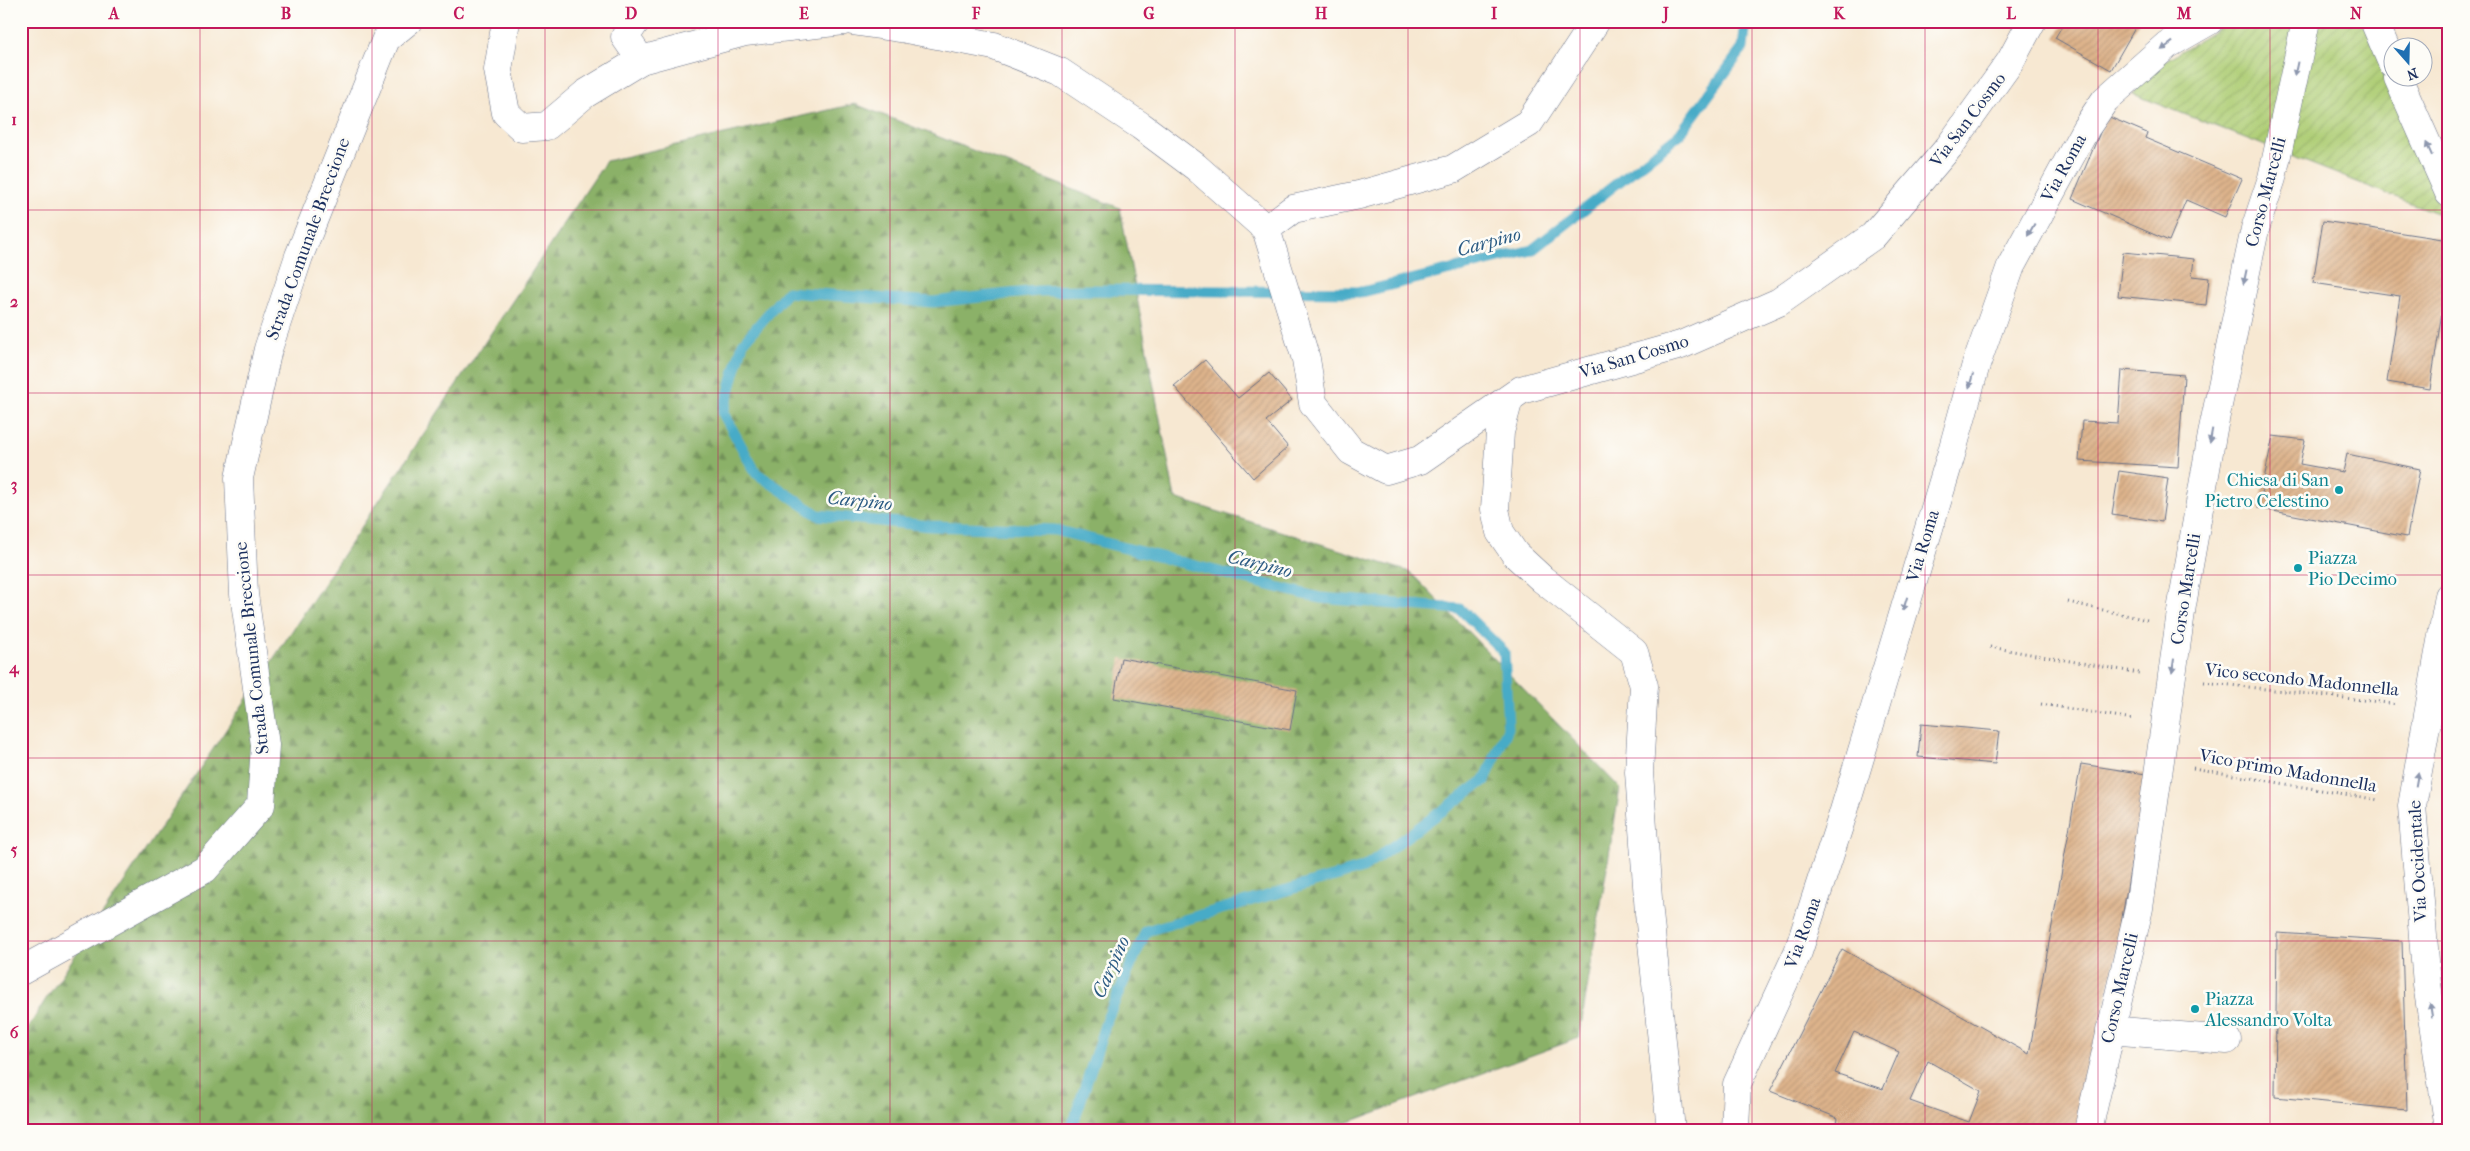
<svg xmlns="http://www.w3.org/2000/svg" width="2470" height="1151" font-family="'IM FELL French Canon',serif">
  <style>
    .forest { fill: url(#forest-firs); stroke: #537062 }
    .garden { fill: url(#garden-furrows); stroke: #657e6a }
    .lines { fill: none; stroke-linecap: round; stroke-linejoin: round }
    .stream { stroke: #47abc7; stroke-width: 11 }
    .building { fill: url(#building-hatch); fill-rule: evenodd }
    .minor-casing { stroke: #687087; stroke-width: 29 }
    .major-casing { stroke: #687087; stroke-width: 29 }
    .path { stroke: #687087; stroke-width: 3; stroke-dasharray: 1 4; stroke-linecap: butt }
    .minor { stroke: #fff; stroke-width: 28 }
    .major { stroke: #fff; stroke-width: 28 }
    .oneway { fill: #8d97ae }
    .grid { fill: none; stroke: #c2185b; stroke-width: 1; stroke-opacity: 0.55 }
    .culture-dot { fill: #0f9aa8; stroke: #fdfcf7; stroke-width: 2 }
    .labels { text-anchor: middle; dominant-baseline: central; stroke-width: 5; stroke-linejoin: round; paint-order: stroke }
    .street-label { font-size: 18px; fill: #1b2f5e; stroke: #fdfcf7 }
    .culture-label { font-size: 18px; fill: #0d838f; stroke: #fdfcf7; text-anchor: start }
    .water-label { font-size: 19px; font-style: italic; fill: #2a5a83; stroke: #fdfcf7 }
    .neatline { fill: none; stroke: #c2185b; stroke-width: 2 }
    .grid-label { font-size: 16px; text-anchor: middle; font-weight: bold; fill: #c2185b }
  </style>
  <defs>
    <pattern id="forest-firs" width="22" height="20" patternUnits="userSpaceOnUse" patternTransform="scale(1.25)"><rect width="22" height="20" fill="#8bb167"/><path d="M5 1l3.5 6h-7zM16 11l3.5 6h-7z" fill="#719058"/></pattern>
    <pattern id="garden-furrows" width="10" height="10" patternUnits="userSpaceOnUse" patternTransform="scale(1.25)"><rect width="10" height="10" fill="#afce76"/><path d="M-1 1l2-2M0 10L10 0M9 11l2-2" fill="none" stroke="#96b168"/></pattern>
    <pattern id="building-hatch" width="6" height="6" patternUnits="userSpaceOnUse" patternTransform="scale(1.25)"><rect width="6" height="6" fill="#ddb38b"/><path d="M-1 1l2-2M0 6l6-6M5 7l2-2" fill="none" stroke="#bd9a7a"/></pattern>
  </defs>
  <rect width="100%" height="100%" fill="#fdfcf7"/>
  <filter id="ink" filterUnits="userSpaceOnUse"><feTurbulence type="fractalNoise" baseFrequency=".02" numOctaves="2"/><feDisplacementMap in="SourceGraphic" scale="10" xChannelSelector="R" yChannelSelector="G"/><feConvolveMatrix kernelMatrix="1 2 1 2 8 2 1 2 1" color-interpolation-filters="sRGB"/></filter>
  <filter id="wash" filterUnits="userSpaceOnUse"><feTurbulence type="fractalNoise" baseFrequency=".0096" numOctaves="4" result="noise"/><feDisplacementMap in="SourceGraphic" scale="20" xChannelSelector="R" yChannelSelector="G"/><feGaussianBlur stdDeviation="1.12" result="paint"/><feColorMatrix in="noise" values="0 0 0 0 0 0 0 0 0 0 0 0 0 0 0 0 0 1.4 0 .05"/><feComposite in="paint" operator="in"/></filter>
  <g filter="url(#wash)">
    <rect width="100%" height="100%" fill="#f7e8d2"/>
    <polygon class="forest" points="855,104 1120,208 1175,498 1410,572 1620,788 1579,1038 1327,1130 21,1130 21,1040 44,1002 606,161"/>
    <polygon class="garden" points="2232,21 2359,21 2367,30 2449,218 2133,94 2159,64"/>
    <g class="lines">
      <polyline class="stream" points="1071,1130 1107,1019 1146,931 1363,868 1485,780 1508,728 1504,652 1460,609 1320,598 1055,530 931,526 818,515 756,473 723,413 743,343 787,292 933,302 1037,291 1088,290 1362,292 1532,250 1680,134 1743,48 1746,21"/>
    </g>
    <g id="blocks">
      <g class="building">
        <polygon points="2065,21 2139,21 2111,70 2055,38"/>
        <polygon points="2107,116 2147,133 2145,138 2242,179 2225,217 2186,200 2169,241 2072,199"/>
        <polygon points="2323,221 2449,240 2449,267 2430,389 2387,382 2400,296 2313,283"/>
        <polygon points="2123,252 2194,259 2192,276 2209,278 2206,305 2118,296"/>
        <polygon points="1205,360 1238,398 1269,373 1292,400 1266,421 1288,447 1253,478 1174,386"/>
        <polygon points="2122,370 2184,375 2178,467 2079,461 2082,421 2118,423"/>
        <polygon points="2273,436 2305,440 2300,464 2343,472 2347,454 2420,469 2407,537 2258,508"/>
        <polygon points="2119,471 2168,478 2162,522 2112,514"/>
        <polygon points="1121,658 1297,690 1290,730 1114,698"/>
        <polygon points="1921,724 1999,731 1995,764 1918,757"/>
        <path d="M2081,764L2146,774L2115,960L2076,1130H1836L1838,1118L1770,1091L1842,949L2029,1054ZM1854,1032L1899,1052L1883,1089L1835,1073ZM1928,1061L1981,1091L1969,1122L1910,1101Z"/>
        <polygon points="2277,933 2402,941 2407,1110 2275,1097"/>
      </g>
    </g>
  </g>
  <g filter="url(#ink)">
    <use href="#blocks" fill-opacity="0" stroke="#687087" stroke-width="1"/>
    <g class="lines">
      <g class="minor-casing">
        <g id="minor">
          <polyline points="506,21 498,70 506,113 522,128 547,126 585,94 641,60 745,32 844,21"/>
          <polyline points="636,21 625,37 641,60"/>
          <polyline points="852,21 906,29 994,46 1060,72 1141,126 1196,167 1266,229 1306,359 1313,403 1351,451 1386,470 1420,460 1521,390 1681,345 1779,302 1873,236 1949,147 2010,62 2032,21"/>
          <polyline points="1266,229 1293,209 1359,195 1453,169 1529,123 1596,21"/>
          <polyline points="1509,399 1500,432 1495,509 1500,532 1515,554 1542,579 1634,652 1644,686 1639,772 1649,913 1671,1130"/>
          <polyline points="21,971 205,869 261,805 265,745 244,594 239,478 268,349 299,256 386,39 408,21"/>
          <polyline points="2110,1030 2227,1040"/>
          <polyline points="2088,1130 2139,908 2182,605 2213,429 2255,229 2272,178 2306,21"/>
        </g>
      </g>
      <g class="major-casing">
        <g id="major">
          <polyline points="2374,21 2392,63"/>
          <polyline points="2398,78 2449,193"/>
          <polyline points="2449,596 2412,806 2427,984 2449,1128"/>
          <polyline points="1735,1130 1737,1084 1798,952 1843,814 1951,455 1975,368 2011,266 2086,128 2105,100 2167,45 2209,21"/>
        </g>
      </g>
      <g class="path">
        <polyline points="2068,602 2147,620"/>
        <polyline points="1990,647 2139,673"/>
        <polyline points="2204,682 2397,704"/>
        <polyline points="2041,704 2133,719"/>
        <polyline points="2193,768 2379,800"/>
      </g>
      <use href="#minor" class="minor"/>
      <use href="#major" class="major"/>
    </g>
    <defs><path id="oneway-solid" d="M-6-.8H1V-3.2L6.5 0L1 3.2V.8H-6Z" transform="scale(1.25)"/></defs>
    <g class="oneway">
      <use href="#oneway-solid" transform="translate(2167 46) rotate(144)"/>
      <use href="#oneway-solid" transform="translate(2296 69) rotate(102)"/>
      <use href="#oneway-solid" transform="translate(2429 149) rotate(-114)"/>
      <use href="#oneway-solid" transform="translate(2031 230) rotate(119)"/>
      <use href="#oneway-solid" transform="translate(2245 277) rotate(102)"/>
      <use href="#oneway-solid" transform="translate(1971 381) rotate(105)"/>
      <use href="#oneway-solid" transform="translate(2211 436) rotate(100)"/>
      <use href="#oneway-solid" transform="translate(1905 604) rotate(107)"/>
      <use href="#oneway-solid" transform="translate(2173 666) rotate(98)"/>
      <use href="#oneway-solid" transform="translate(2417 779) rotate(-80)"/>
      <use href="#oneway-solid" transform="translate(2431 1010) rotate(-99)"/>
    </g>
  </g>
  <path class="grid" d="M200,21V1130M372,21V1130M545,21V1130M718,21V1130M890,21V1130M1062,21V1130M1235,21V1130M1408,21V1130M1580,21V1130M1752,21V1130M1925,21V1130M2098,21V1130M2270,21V1130M21,210H2449M21,393H2449M21,575H2449M21,758H2449M21,941H2449"/>
  <g class="culture-dot">
    <circle cx="2339" cy="490" r="5"/>
    <circle cx="2298" cy="568" r="5"/>
    <circle cx="2195" cy="1009" r="5"/>
  </g>
  <g class="labels">
    <g class="street-label">
      <text transform="translate(1968 120) rotate(-53)">Via San Cosmo</text>
      <text transform="translate(2064 168) rotate(-61)">Via Roma</text>
      <text transform="translate(2266 192) rotate(-75)">Corso Marcelli</text>
      <text transform="translate(308 239) rotate(-70)">Strada Comunale Breccione</text>
      <text transform="translate(1634 357) rotate(-17)">Via San Cosmo</text>
      <text transform="translate(1923 546) rotate(-73)">Via Roma</text>
      <text transform="translate(2186 589) rotate(-81)">Corso Marcelli</text>
      <text transform="translate(252 648) rotate(-96)">Strada Comunale Breccione</text>
      <text transform="translate(2302 680) rotate(6)">Vico secondo Madonnella</text>
      <text transform="translate(2288 771) rotate(10)">Vico primo Madonnella</text>
      <text transform="translate(2418 861) rotate(-93)">Via Occidentale</text>
      <text transform="translate(1803 933) rotate(-70)">Via Roma</text>
      <text transform="translate(2120 988) rotate(-77)">Corso Marcelli</text>
    </g>
    <g class="culture-label">
      <text x="2329" y="480" text-anchor="end">Chiesa di San<tspan x="2329" dy="21">Pietro Celestino</tspan></text>
      <text x="2308" y="558">Piazza<tspan x="2308" dy="21">Pio Decimo</tspan></text>
      <text x="2205" y="999">Piazza<tspan x="2205" dy="21">Alessandro Volta</tspan></text>
    </g>
    <g class="water-label">
      <text transform="translate(1489 242) rotate(-15)">Carpino</text>
      <text transform="translate(860 501) rotate(6)">Carpino</text>
      <text transform="translate(1260 564) rotate(14)">Carpino</text>
      <text transform="translate(1111 967) rotate(-66)">Carpino</text>
    </g>
  </g>
  <rect width="2470" height="1151" fill="none" stroke="#fdfcf7" stroke-width="55"/>
  <g transform="translate(2408 62) rotate(160)"><circle r="24" fill="#fdfcf7" stroke="#a3aaba"/>
  <path d="M0-4L9 19L0 12L-9 19Z" fill="#1f6fb2"/>
  <text y="-8" font-size="14" font-weight="bold" text-anchor="middle" fill="#1b2f5e">N</text>
  </g>
  <rect x="28" y="28" width="2414" height="1096" class="neatline"/>
  <g class="grid-label">
    <text x="114" y="19">A</text>
    <text x="286" y="19">B</text>
    <text x="459" y="19">C</text>
    <text x="631" y="19">D</text>
    <text x="804" y="19">E</text>
    <text x="976" y="19">F</text>
    <text x="1149" y="19">G</text>
    <text x="1321" y="19">H</text>
    <text x="1494" y="19">I</text>
    <text x="1666" y="19">J</text>
    <text x="1839" y="19">K</text>
    <text x="2011" y="19">L</text>
    <text x="2184" y="19">M</text>
    <text x="2356" y="19">N</text>
    <text x="14" y="125">1</text>
    <text x="14" y="307">2</text>
    <text x="14" y="490">3</text>
    <text x="14" y="673">4</text>
    <text x="14" y="855">5</text>
    <text x="14" y="1038">6</text>
  </g>
</svg>
